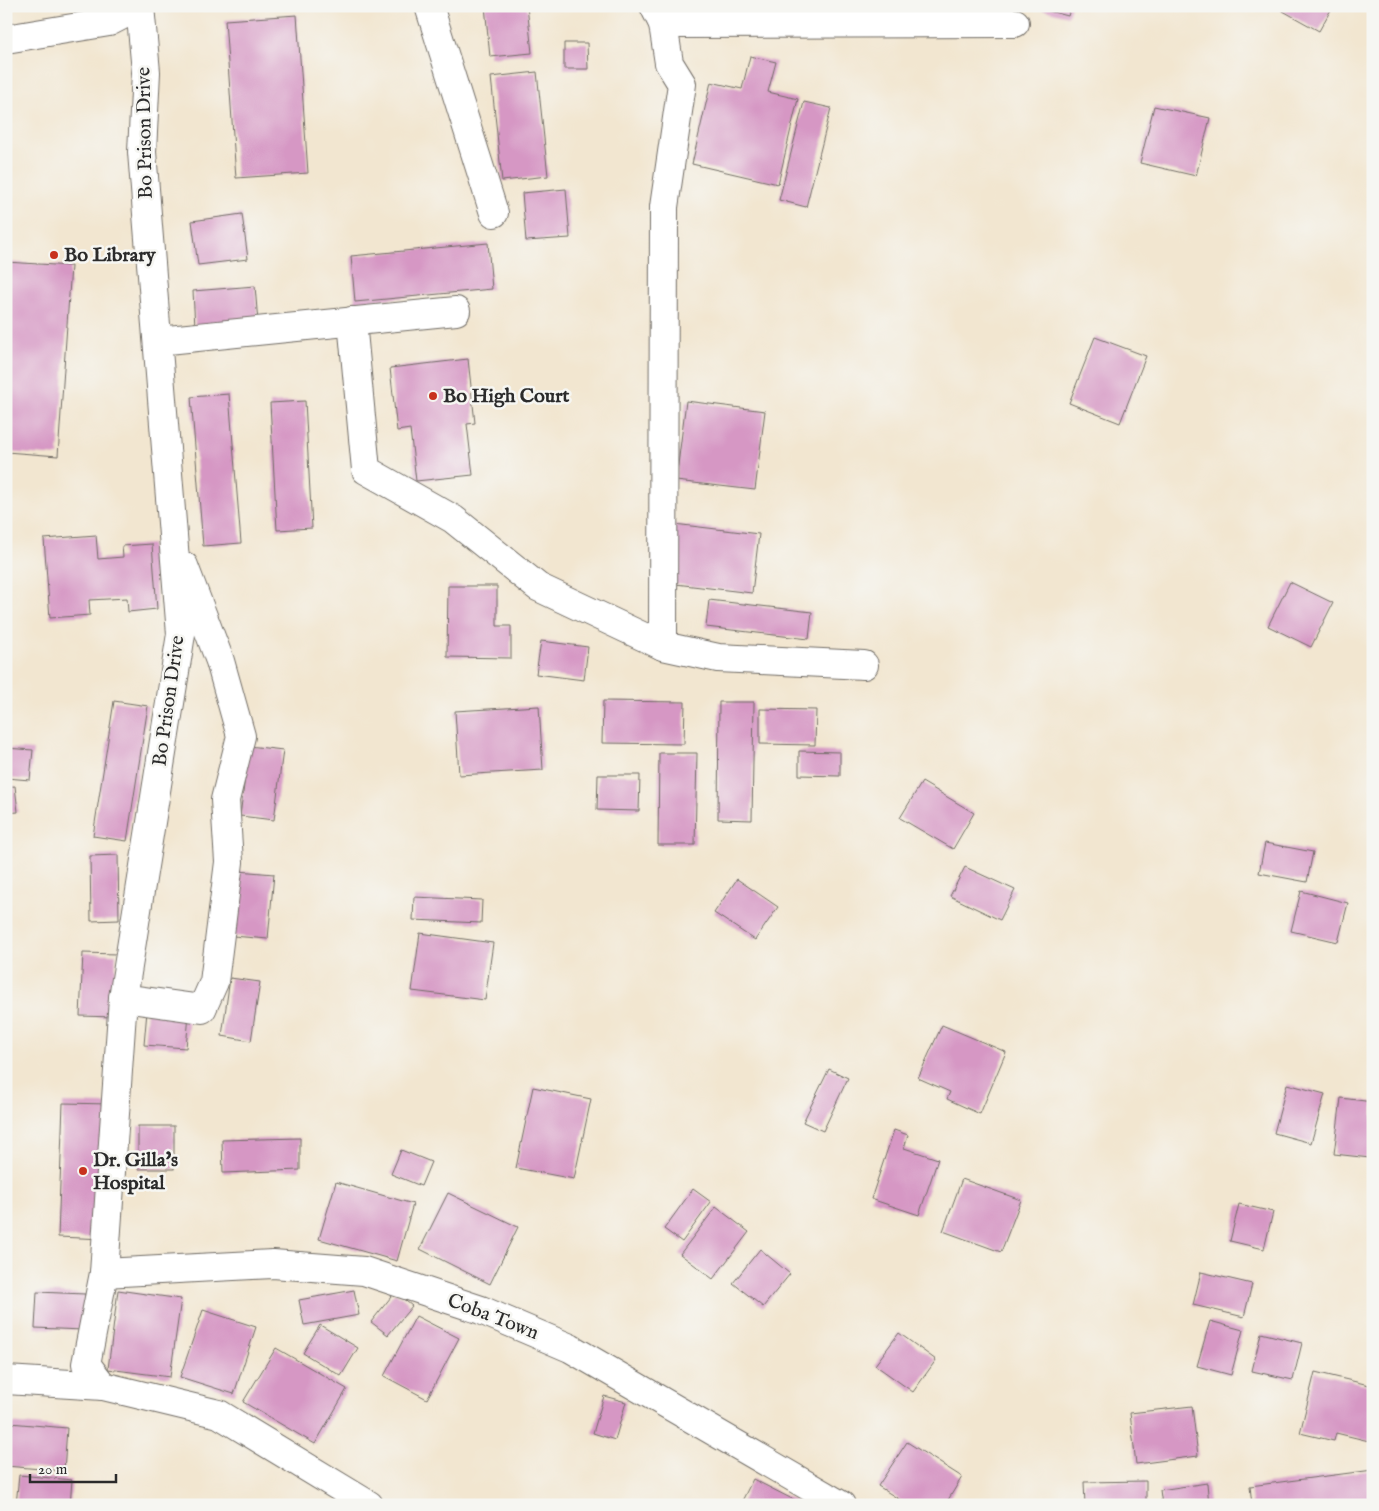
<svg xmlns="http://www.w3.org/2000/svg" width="1379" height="1511" font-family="'IM FELL English',serif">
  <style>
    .building { fill: #d697c4 }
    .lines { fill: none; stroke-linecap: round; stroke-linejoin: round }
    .minor-casing { stroke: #716c65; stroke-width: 30 }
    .minor { stroke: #fff; stroke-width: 28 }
    .poi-dot { fill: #c8321e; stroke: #f6f6f2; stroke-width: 2 }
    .labels { text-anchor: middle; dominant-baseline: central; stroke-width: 5; stroke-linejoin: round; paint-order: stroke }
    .street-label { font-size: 20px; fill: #2b2b2b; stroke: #f6f6f2 }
    .poi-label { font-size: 20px; font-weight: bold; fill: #2b2b2b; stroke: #f6f6f2; text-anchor: start }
  </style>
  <rect width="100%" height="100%" fill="#f6f6f2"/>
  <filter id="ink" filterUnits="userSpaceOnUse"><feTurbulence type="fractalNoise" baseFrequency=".02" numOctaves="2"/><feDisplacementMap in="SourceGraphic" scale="10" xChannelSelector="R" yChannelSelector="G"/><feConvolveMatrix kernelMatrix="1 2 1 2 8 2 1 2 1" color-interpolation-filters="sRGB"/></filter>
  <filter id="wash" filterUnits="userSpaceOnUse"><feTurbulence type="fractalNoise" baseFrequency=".0096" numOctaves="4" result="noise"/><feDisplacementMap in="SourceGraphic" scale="20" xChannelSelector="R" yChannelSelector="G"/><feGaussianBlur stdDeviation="1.12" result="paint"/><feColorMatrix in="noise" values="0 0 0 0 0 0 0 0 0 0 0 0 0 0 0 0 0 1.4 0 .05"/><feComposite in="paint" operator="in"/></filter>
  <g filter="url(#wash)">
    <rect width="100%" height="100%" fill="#f2e6d0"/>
    <g id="blocks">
      <g class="building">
        <polygon points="485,6 527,6 532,53 490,57"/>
        <polygon points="1030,6 1071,6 1068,16"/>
        <polygon points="1274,6 1333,6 1319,31"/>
        <polygon points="297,15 308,173 236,178 225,20"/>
        <polygon points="564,43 587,43 588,69 564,69"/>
        <polygon points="750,56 776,62 768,92 798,99 778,184 692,164 711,82 742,89"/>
        <polygon points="537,72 548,176 502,181 491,77"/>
        <polygon points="804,102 831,108 806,207 779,200"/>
        <polygon points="1154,106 1210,118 1196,176 1140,163"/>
        <polygon points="566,189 570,238 526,241 522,193"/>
        <polygon points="242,214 248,259 198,265 192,221"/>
        <polygon points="488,243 492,289 355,302 351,256"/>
        <polygon points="6,262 71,266 58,456 6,452"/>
        <polygon points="255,286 258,322 195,327 193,291"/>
        <polygon points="1095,337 1146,356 1120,423 1069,403"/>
        <polygon points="468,359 475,423 467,424 473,475 416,481 410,429 397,431 390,368"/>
        <polygon points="229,394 241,543 203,546 191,397"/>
        <polygon points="305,401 312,528 277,530 270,403"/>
        <polygon points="686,401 765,411 755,490 676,481"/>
        <polygon points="674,524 759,534 752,593 667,583"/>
        <polygon points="96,535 98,559 123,557 122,546 152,544 157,609 128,612 127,598 89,600 90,615 50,618 44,539"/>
        <polygon points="1290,582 1333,603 1311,647 1268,626"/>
        <polygon points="448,586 497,586 497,626 511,626 511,658 447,657"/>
        <polygon points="709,600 812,612 809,639 706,627"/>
        <polygon points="541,641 588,647 584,680 536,674"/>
        <polygon points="114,701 148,706 127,841 93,836"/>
        <polygon points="603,701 685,702 684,744 602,743"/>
        <polygon points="719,702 754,702 752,820 718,819"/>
        <polygon points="539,706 543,770 459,775 455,711"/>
        <polygon points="760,709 816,710 815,745 760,744"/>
        <polygon points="249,746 283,750 274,820 240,816"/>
        <polygon points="6,748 33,750 30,780 6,778"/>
        <polygon points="799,751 840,752 840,776 799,775"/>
        <polygon points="659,753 697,753 695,845 658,845"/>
        <polygon points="598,775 640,775 639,811 597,810"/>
        <polygon points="922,782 974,813 953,849 900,818"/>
        <polygon points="15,786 18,812 6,813 6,787"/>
        <polygon points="1265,843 1313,852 1307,882 1259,873"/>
        <polygon points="118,855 119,920 91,921 90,856"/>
        <polygon points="965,867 1015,890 1000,920 950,896"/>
        <polygon points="238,871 274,874 268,939 233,936"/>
        <polygon points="737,879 778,907 755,940 714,913"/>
        <polygon points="1301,891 1348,903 1338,942 1291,931"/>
        <polygon points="414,897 482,900 481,923 413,920"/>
        <polygon points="420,933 493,943 485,1000 412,991"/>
        <polygon points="83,953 116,954 114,1017 80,1016"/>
        <polygon points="230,978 260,982 251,1041 222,1036"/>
        <polygon points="147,1011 189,1015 186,1048 144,1045"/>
        <polygon points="942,1025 1006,1052 980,1114 947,1099 950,1092 918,1078"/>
        <polygon points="829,1069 848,1078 823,1131 803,1122"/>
        <polygon points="1287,1084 1325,1094 1311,1143 1274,1133"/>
        <polygon points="533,1087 591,1099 574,1179 516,1168"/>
        <polygon points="1341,1098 1373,1102 1373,1133 1370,1158 1334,1154"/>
        <polygon points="63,1103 109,1104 104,1239 58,1237"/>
        <rect x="138" y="1126" width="36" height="43"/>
        <polygon points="894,1130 908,1135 904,1148 938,1159 919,1215 871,1199"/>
        <polygon points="300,1138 300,1170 223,1173 222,1140"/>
        <polygon points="401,1150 431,1162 421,1186 391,1174"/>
        <polygon points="962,1179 1021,1200 1001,1252 943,1231"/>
        <polygon points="336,1182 413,1204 397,1261 319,1239"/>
        <polygon points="693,1189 711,1202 682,1242 664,1229"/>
        <polygon points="448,1193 518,1227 490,1284 420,1249"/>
        <polygon points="1239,1204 1273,1212 1264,1249 1230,1241"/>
        <polygon points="716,1207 749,1232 713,1279 680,1254"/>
        <polygon points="760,1249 790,1274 763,1307 733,1283"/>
        <polygon points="1201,1272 1252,1284 1244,1317 1193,1305"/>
        <polygon points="118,1290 181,1299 170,1377 108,1369"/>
        <polygon points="354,1290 359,1315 304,1325 299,1300"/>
        <polygon points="37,1292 85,1294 83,1330 35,1328"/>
        <polygon points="395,1292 412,1306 388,1335 371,1322"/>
        <polygon points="203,1310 256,1327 234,1394 180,1377"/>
        <polygon points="416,1316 459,1338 427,1399 384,1376"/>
        <polygon points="1210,1321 1243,1330 1231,1375 1197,1366"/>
        <polygon points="320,1325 358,1348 341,1376 303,1353"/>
        <polygon points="899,1333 936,1360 913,1392 875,1365"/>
        <polygon points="1261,1333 1302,1343 1293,1380 1252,1371"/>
        <polygon points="276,1348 347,1389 315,1444 243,1402"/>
        <polygon points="1315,1372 1373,1386 1373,1442 1336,1433 1334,1441 1300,1433"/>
        <polygon points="604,1396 626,1402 615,1440 593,1433"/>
        <polygon points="1192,1406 1198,1456 1136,1464 1130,1413"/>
        <polygon points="10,1423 67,1428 64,1471 6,1466"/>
        <polygon points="907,1442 962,1477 945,1505 908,1505 878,1486"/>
        <polygon points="1373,1470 1373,1505 1252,1505 1250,1486"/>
        <polygon points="19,1475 72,1480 70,1505 16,1505"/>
        <polygon points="753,1479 804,1505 740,1505"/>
        <polygon points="1146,1481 1146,1505 1085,1505 1084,1482"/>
        <polygon points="1207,1483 1209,1505 1162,1505 1160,1490"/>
      </g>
    </g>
  </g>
  <g filter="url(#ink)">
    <use href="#blocks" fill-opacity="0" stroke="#716c65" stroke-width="1"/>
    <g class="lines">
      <g class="minor-casing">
        <g id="minor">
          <polyline points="429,6 494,213"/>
          <polyline points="654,6 663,24 669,63 682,84 664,207 663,646"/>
          <polyline points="663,24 1015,23"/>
          <polyline points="6,39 109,22 140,6"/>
          <polyline points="352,321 366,470 453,519 538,587 663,646 718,658 864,665"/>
          <polyline points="158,341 456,311"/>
          <polyline points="123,998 202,1009 214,982 229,862 225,800 241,736 220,661 184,566"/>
          <polyline points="104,1273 273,1264 364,1271 481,1310 570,1348 841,1505"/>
          <polyline points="6,1380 103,1386 219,1414 369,1505"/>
          <polyline points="103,1386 86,1364 104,1273 123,998 181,634 142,152 146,72 140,6"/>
        </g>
      </g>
      <use href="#minor" class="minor"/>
    </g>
  </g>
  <g class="poi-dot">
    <circle cx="54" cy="255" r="5"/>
    <circle cx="433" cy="396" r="5"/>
    <circle cx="83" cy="1171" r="5"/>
  </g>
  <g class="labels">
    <g class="street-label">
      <text transform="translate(145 133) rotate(-91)">Bo Prison Drive</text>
      <text transform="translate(169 701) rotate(-82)">Bo Prison Drive</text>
      <text transform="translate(493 1317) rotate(21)">Coba Town</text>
    </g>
    <g class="poi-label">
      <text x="64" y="255">Bo Library</text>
      <text x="443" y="396">Bo High Court</text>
      <text x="93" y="1160">Dr. Gilla's<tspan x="93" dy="23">Hospital</tspan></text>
    </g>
  </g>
  <rect width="1379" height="1511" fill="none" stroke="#f6f6f2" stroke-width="25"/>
  <path d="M30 1474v8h86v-8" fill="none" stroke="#2b2b2b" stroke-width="2.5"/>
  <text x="38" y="1474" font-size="15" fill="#2b2b2b" stroke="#f6f6f2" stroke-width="4" paint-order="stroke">20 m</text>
</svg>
